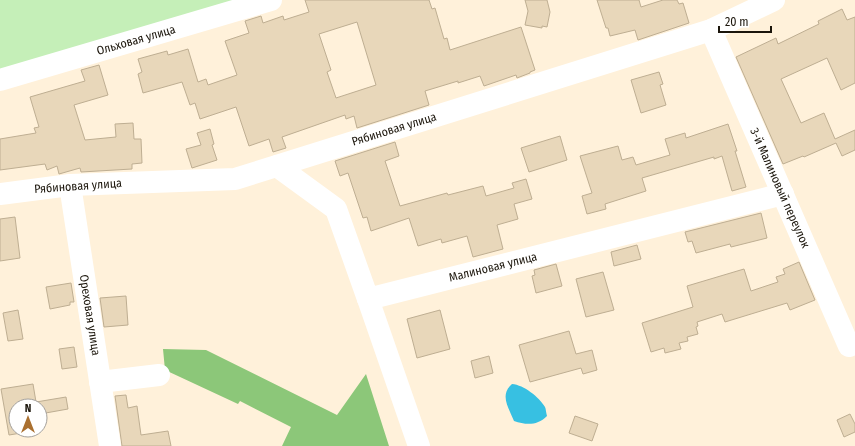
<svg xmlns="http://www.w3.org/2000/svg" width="855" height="446" font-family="'Fira Sans Condensed',sans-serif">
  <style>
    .green { fill: #c5efb8 }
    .forest { fill: #8cc779 }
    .water { fill: #37c0e2 }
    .building { fill: #e8d7ba; stroke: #beae92; fill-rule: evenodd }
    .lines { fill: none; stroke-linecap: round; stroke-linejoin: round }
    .minor { stroke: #fff; stroke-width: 22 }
    .labels { text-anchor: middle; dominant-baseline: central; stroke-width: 3; stroke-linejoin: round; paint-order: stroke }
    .street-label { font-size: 12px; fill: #1b150b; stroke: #fff }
  </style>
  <rect width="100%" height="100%" fill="#fff1da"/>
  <polygon class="green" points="0,0 271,0 0,80"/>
  <polygon class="forest" points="163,349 206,350 337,415 366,374 389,446 282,446 291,427 240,401 238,404 165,370"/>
  <path class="water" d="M512,384C524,385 539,397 545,407C546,409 546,413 547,416C537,426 526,425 514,421C509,408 499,395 512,384Z"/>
  <g class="building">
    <path d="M305,0H429L432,9L435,8L444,39L447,38L450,50L521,27L535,70L530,72V73L517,78L516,75L484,86L480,76L458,83V81L425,91L429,105L357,128L354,116L346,119L345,115L282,137L286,148L273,152L269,139L249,146L236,107L200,119L195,103L190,105L182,82L143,93L138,74L142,72L138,59L167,51L168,55L188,49L198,82L206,79L208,85L237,75L225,41L249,33L245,21L261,16L263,23L283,16L284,20L309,12ZM357,22L376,85L336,98L327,72L331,70L319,34Z"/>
    <polygon points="525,0 547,0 550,12 547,27 542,26 542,28 525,25 528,11"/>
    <polygon points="597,0 639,0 641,7 663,0 677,0 679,4 683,3 689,23 638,40 635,30 610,36 608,28 606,28"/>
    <polygon points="842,9 847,20 855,17 855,83 841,90 827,58 781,79 801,123 824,113 835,139 855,130 855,150 842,156 836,143 804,157 803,156 783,164 736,57 776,38 778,44 819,24 818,21"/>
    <polygon points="99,65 108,95 74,105 85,140 116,137 115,124 133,123 134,139 141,139 142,163 132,164 132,169 81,172 80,168 59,174 57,166 47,170 45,164 0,170 0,139 36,133 34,128 39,127 30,97 85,81 81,70"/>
    <polygon points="659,72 663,84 660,85 666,105 641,113 631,80"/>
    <polygon points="728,124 737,151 735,151 746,187 732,191 722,156 714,159 714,157 642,178 646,191 605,204 606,209 587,214 582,196 592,193 580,156 618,146 622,160 633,157 636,165 670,155 665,139 685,133 686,138"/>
    <polygon points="210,129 214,144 212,145 217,160 192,168 186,149 201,145 197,133"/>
    <polygon points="560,136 567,160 529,172 521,148"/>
    <polygon points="395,142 399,156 385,161 400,206 447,193 448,195 483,186 486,196 514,188 512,183 526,179 532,199 514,204 518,219 497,225 503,249 473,257 467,236 442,243 441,239 418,246 409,218 371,231 367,217 363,218 348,173 340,176 335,161"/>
    <polygon points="761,213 767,238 731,247 730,244 696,253 692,241 688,242 685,232"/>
    <polygon points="15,217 20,258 0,261 0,219"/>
    <polygon points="637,245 641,259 614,266 611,252"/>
    <polygon points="799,262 815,300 790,310 787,303 725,322 722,314 697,322 698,326 696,327 698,334 687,337 688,341 679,343 681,349 665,353 664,348 651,352 642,323 693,307 687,286 744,269 751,291 778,282 776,277 785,274 783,269"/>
    <polygon points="556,264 562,286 536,293 532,276 535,275 534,270"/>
    <polygon points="603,272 614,310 586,317 576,279"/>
    <polygon points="71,283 74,302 70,302 70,305 50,309 46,287"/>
    <polygon points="126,296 128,325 104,327 100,298"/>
    <polygon points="18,310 23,339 8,341 3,313"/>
    <polygon points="440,310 450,349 417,358 407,319"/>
    <polygon points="569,331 576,354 592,350 597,370 583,374 581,368 530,382 519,345"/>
    <polygon points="74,347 77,367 62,369 59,349"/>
    <polygon points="489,356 493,373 475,378 471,361"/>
    <polygon points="33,384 36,402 66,397 68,409 40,414 40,406 16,406 16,430 40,430 40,428 40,430 9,435 1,389"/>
    <polygon points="126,395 128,408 137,406 141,435 168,431 171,446 122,446 115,396"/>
    <polygon points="850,414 855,424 855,432 844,437 837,420"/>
    <polygon points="575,416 598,424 592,441 569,433"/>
  </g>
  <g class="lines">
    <g class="minor">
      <polyline points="711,30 849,346 855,344"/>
      <polyline points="0,80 271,0"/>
      <polyline points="277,166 336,209 368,299 783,194"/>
      <polyline points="70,185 110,446"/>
      <polyline points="0,194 70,185 235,179 711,30 774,0"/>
      <polyline points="368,299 419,446"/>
      <polyline points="100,382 159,375"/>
    </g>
  </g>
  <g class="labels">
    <g class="street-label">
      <text transform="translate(136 40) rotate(-16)">Ольховая улица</text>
      <text transform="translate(394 129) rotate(-17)">Рябиновая улица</text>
      <text transform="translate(78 186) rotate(-4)">Рябиновая улица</text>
      <text transform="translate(780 188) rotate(66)">3-й Малиновый переулок</text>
      <text transform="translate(493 267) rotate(-14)">Малиновая улица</text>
      <text transform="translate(90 315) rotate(81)">Ореховая улица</text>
    </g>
  </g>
  <g transform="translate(28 418)"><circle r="19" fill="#ffffff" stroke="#a4a19d"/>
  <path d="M0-3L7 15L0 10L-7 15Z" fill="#aa7030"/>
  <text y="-6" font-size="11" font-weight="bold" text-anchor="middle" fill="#1b150b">N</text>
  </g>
  <path d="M719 26v6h52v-6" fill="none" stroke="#1b150b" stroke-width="2"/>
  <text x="725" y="26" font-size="12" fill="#1b150b" stroke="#ffffff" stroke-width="3" paint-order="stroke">20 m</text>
</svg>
